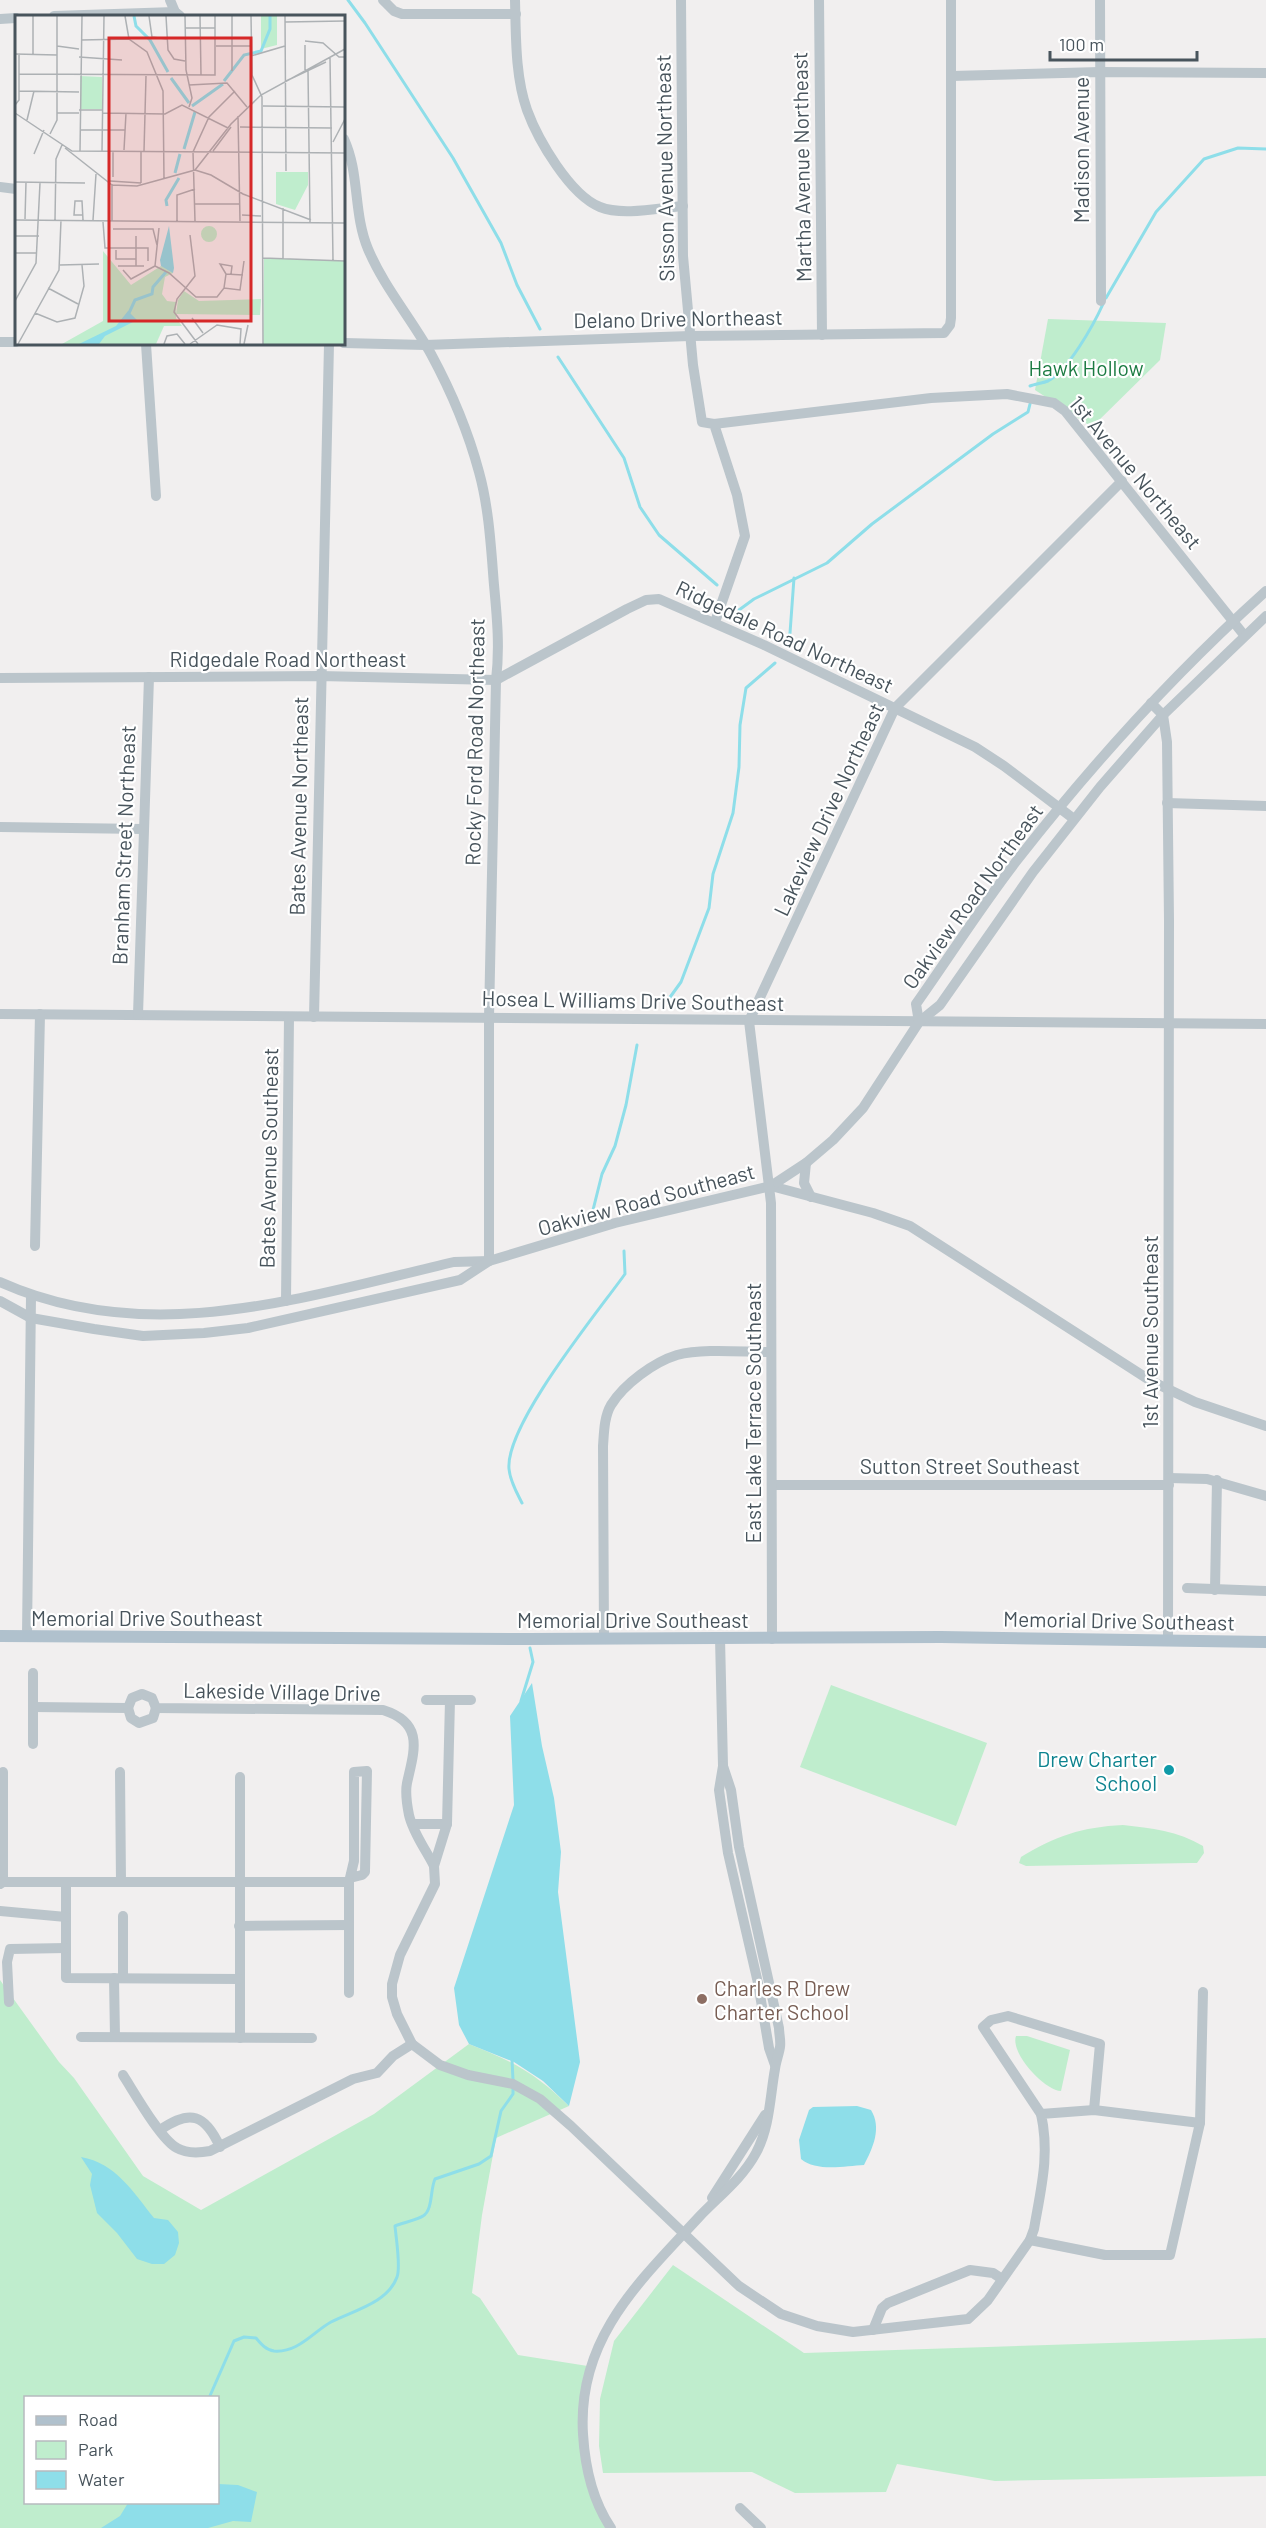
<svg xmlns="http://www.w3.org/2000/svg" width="1266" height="2528" font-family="Barlow,sans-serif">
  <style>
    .green { fill: #bfedcd; fill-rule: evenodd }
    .water { fill: #8edee9 }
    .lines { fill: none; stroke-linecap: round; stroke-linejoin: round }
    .stream { stroke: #8edee9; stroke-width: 3 }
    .minor { stroke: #bbc5cb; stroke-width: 10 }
    .major { stroke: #b0c1cd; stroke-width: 12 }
    .culture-dot { fill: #0f9aa8; stroke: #fff; stroke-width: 2 }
    .education-dot { fill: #8d6e63; stroke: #fff; stroke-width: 2 }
    .labels { text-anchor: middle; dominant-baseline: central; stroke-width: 4.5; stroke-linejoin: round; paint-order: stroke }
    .street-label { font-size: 21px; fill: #48545c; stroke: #fff }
    .park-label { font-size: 21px; fill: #1b7b42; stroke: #fff }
    .culture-label { font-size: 21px; fill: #0d838f; stroke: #fff; text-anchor: end }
    .education-label { font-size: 21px; fill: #785e54; stroke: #fff; text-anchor: start }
    .inset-river { fill: none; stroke: #8edee9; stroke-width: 3 }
    .inset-road { fill: none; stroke: #adb1b4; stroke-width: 1.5 }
    .view { fill: #d62828; fill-opacity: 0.15; stroke: #d62828; stroke-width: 3 }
    .inset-edge { fill: none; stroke: #48545c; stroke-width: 3 }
  </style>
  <rect width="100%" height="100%" fill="#f1efef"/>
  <g class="green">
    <polygon points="1048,319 1166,323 1160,360 1092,427 1035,390"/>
    <polygon points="831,1685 987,1743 956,1826 800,1767"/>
    <path d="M1123,1825C1151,1828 1178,1831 1203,1846L1204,1853L1197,1863H1191L1026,1866L1019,1863L1021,1857C1055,1836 1082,1827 1123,1825Z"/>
    <path d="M0,1980L59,2062L74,2078L143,2176L201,2210L374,2114L469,2044C514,2062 534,2072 569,2106L496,2138L482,2215L472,2293L480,2298L518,2355L594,2367L584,2422L590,2480L611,2528H0ZM26,2398H218V2502H26Z"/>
    <path d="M1016,2036H1027L1070,2050L1061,2091C1044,2090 1010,2053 1016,2036Z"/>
    <polygon points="673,2265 804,2353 1266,2338 1266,2476 995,2481 897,2464 886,2492 795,2493 752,2472 603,2473 599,2446 600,2399 614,2341"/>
  </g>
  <g class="water">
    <polygon points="532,1683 542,1746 554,1798 561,1852 558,1892 580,2062 569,2106 543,2081 514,2062 469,2044 459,2025 454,1988 514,1805 510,1716"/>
    <path d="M857,2106L871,2110C882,2128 873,2148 864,2165C845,2166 816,2172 801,2159L799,2140L809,2110L813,2107Z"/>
    <path d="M81,2157C116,2163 134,2193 154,2218L168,2220L178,2232L179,2243L175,2255L164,2264H152L137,2259L117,2233L97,2213L90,2185L92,2174Z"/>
    <polygon points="218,2484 238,2485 257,2492 251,2522 233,2521 208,2528 101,2528 120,2516 128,2503 218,2502"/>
  </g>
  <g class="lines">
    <g class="stream">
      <polyline points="348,0 365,23 453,158 501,243 517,285 540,329"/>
      <polyline points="1106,298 1156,212 1204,159 1238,148 1266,149"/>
      <polyline points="558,357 624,458 640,507 659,535 717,585"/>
      <path d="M1030,386C1035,384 1043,383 1048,381C1068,371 1094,324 1103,304"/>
      <polyline points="739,610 754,599 827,563 872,524 993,434 1028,412 1030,404"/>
      <polyline points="786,640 790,633 794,578"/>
      <polyline points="668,1000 681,982 709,908 713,874 733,813 739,767 740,725 746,688 775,663"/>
      <polyline points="593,1210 602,1174 615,1146 626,1105 637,1045"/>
      <path d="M522,1503C517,1493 510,1481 509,1469C505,1425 597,1313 625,1274L624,1251"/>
      <polyline points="521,1701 533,1662 530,1648"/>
      <polyline points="512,2060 513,2080"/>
      <path d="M209,2398L234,2341L244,2337L256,2338C261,2344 266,2350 274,2351C298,2353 313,2332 331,2322C352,2311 388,2303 397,2277C401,2267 396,2238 395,2226C403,2223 419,2219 423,2216C433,2210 430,2190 435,2179L479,2164L491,2156L501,2111L513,2094V2087"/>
    </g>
    <g class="minor">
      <polyline points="170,0 175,12 180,16"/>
      <polyline points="383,0 394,11 402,14 516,14"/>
      <path d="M515,0C516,35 515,76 527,110C538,140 570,195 600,207C622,216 659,208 683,206"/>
      <polyline points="681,0 683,256 693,365 702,422 714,424 737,495 745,536 715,622"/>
      <polyline points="819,0 822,335"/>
      <polyline points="1100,0 1101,301"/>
      <polyline points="54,16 175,12"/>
      <polyline points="0,19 16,18"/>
      <polyline points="952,76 1100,72 1266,73"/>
      <path d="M344,139C360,174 353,213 368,249C384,287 411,318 431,354C451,391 468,431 479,472C489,508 491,548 494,585C497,617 500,648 496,680L489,1018V1261"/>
      <polyline points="0,187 16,189"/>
      <polyline points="0,342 16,342"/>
      <polyline points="344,343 425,345 690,336 944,333 950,325 951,318 951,0"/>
      <polyline points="146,344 156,496"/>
      <polyline points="714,424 931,398 1007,394 1054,403 1065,411 1244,635"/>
      <polyline points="0,678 320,676 496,680 627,609 646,600 659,599 764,645 975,747 1004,766 1074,819"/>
      <polyline points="1151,703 1163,715 1167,742 1169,920 1168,1641"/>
      <polyline points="1167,803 1266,806"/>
      <polyline points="0,827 143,829"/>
      <polyline points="0,1014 1266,1024"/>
      <polyline points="138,1015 149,677"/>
      <polyline points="314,1017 329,344"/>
      <path d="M919,1022L916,1004C950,956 982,905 1018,859C1093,763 1176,672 1266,591"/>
      <polyline points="806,1163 804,1183 811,1197"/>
      <polyline points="771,1186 873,1213 910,1226 1151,1381 1195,1402 1266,1426"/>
      <polyline points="35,1246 40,1014"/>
      <path d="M0,1282C149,1349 304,1297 454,1262L489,1261"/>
      <polyline points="0,1301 31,1318 94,1329 143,1336 204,1333 248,1328 460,1280 489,1261 615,1223 771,1186 806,1163 833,1140 863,1108 919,1022 940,1005 1033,872 1100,787 1163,715 1266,616"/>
      <polyline points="286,1301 289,1017"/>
      <polyline points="1169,1478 1207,1479 1266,1496"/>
      <polyline points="772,1485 1169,1485"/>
      <polyline points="1187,1588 1266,1591"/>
      <polyline points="1215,1590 1217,1480"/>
      <polyline points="27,1636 31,1296"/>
      <path d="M604,1638L603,1446C604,1433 604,1417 611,1405C624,1384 654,1362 677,1355C703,1348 742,1352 770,1352"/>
      <polyline points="720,1638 723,1766 719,1790 728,1853 758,1983 769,2048 775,2065"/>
      <polyline points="772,1639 771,1203 749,1021 895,708 1122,481"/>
      <polyline points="426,1700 471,1700"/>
      <polyline points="450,1700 447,1824 434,1866 435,1884 400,1955 392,1984 392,1997 397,2014 412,2044 440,2065 468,2075 513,2084 540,2099 571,2126 739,2286 781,2314 817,2326 853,2332 968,2319 988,2300 1030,2240 1105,2255 1170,2255 1200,2123 1203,1992"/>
      <path d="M33,1707L128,1708L132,1698L142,1694L152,1698L156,1708L383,1710C425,1723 414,1751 407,1783C405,1793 407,1805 409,1815C413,1833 426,1850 434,1866"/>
      <polyline points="128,1708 131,1718 139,1723 153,1718 156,1708"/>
      <polyline points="33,1744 33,1673"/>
      <polyline points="3,1772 3,1882"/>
      <polyline points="120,1772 121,1882"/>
      <polyline points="240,1777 240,2038"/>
      <polyline points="413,1824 447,1824"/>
      <polyline points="66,1882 66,1978 239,1979"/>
      <polyline points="349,1882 354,1861 354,1772 367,1771 365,1872 362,1875 350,1878"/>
      <polyline points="0,1884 3,1882 349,1882 349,1993"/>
      <polyline points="0,1911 66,1917"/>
      <polyline points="123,1916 123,1978"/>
      <polyline points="239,1926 349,1925"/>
      <polyline points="114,1978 115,2037"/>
      <polyline points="9,2002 7,1962 10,1949 66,1948"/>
      <polyline points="81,2037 312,2038"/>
      <path d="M123,2075C134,2092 161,2140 177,2148C187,2154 199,2153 210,2151L353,2079L377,2073L393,2056L412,2044"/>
      <polyline points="1041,2114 983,2027 991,2020 1008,2016 1100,2044 1094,2110"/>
      <path d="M160,2130C190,2109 205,2114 220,2147"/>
      <polyline points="712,2198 765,2115"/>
      <path d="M1030,2240L1034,2229C1041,2188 1050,2155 1041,2114L1094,2110L1200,2123"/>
      <polyline points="873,2330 882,2308 888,2303 970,2270 993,2273 1002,2279"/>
      <polyline points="740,2508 761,2528"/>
      <path d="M611,2528C592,2500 585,2467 583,2434C577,2338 640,2281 699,2217C719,2196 742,2179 756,2153C770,2127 770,2096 775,2069C776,2061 779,2054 780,2047C781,2041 779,2034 779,2028L739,1847L731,1790L723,1766"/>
    </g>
    <polyline class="major" points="0,1636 528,1639 941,1637 1266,1642"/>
  </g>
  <circle class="culture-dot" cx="1169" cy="1770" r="6"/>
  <circle class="education-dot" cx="702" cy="1999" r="6"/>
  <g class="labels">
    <g class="street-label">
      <text transform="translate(1080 150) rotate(-90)">Madison Avenue</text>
      <text transform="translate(801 167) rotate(-91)">Martha Avenue Northeast</text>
      <text transform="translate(664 168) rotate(-91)">Sisson Avenue Northeast</text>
      <text transform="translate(678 318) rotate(-1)">Delano Drive Northeast</text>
      <text transform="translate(1136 472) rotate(50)">1st Avenue Northeast</text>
      <text transform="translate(785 636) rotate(25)">Ridgedale Road Northeast</text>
      <text x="288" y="658">Ridgedale Road Northeast</text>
      <text transform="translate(474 742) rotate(-89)">Rocky Ford Road Northeast</text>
      <text transform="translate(298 806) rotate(-89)">Bates Avenue Northeast</text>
      <text transform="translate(828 809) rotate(-65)">Lakeview Drive Northeast</text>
      <text transform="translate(123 845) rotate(-88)">Branham Street Northeast</text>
      <text transform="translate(972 896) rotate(-54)">Oakview Road Northeast</text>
      <text transform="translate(633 1000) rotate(1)">Hosea L Williams Drive Southeast</text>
      <text transform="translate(268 1158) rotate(-89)">Bates Avenue Southeast</text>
      <text transform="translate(646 1199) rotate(-15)">Oakview Road Southeast</text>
      <text transform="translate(1149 1332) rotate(-90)">1st Avenue Southeast</text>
      <text transform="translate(752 1413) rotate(-90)">East Lake Terrace Southeast</text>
      <text x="970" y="1465">Sutton Street Southeast</text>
      <text x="147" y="1617">Memorial Drive Southeast</text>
      <text x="633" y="1619">Memorial Drive Southeast</text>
      <text transform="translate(1119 1620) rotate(1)">Memorial Drive Southeast</text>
      <text transform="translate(282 1691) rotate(1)">Lakeside Village Drive</text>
    </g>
    <g class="park-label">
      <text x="1086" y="367">Hawk Hollow</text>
    </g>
    <g class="culture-label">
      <text x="1157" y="1758">Drew Charter<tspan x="1157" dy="24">School</tspan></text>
    </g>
    <g class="education-label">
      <text x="714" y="1987">Charles R Drew<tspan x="714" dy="24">Charter School</tspan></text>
    </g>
  </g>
  <g transform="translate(15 15)">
    <rect width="330" height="330" fill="#f1efef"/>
    <path d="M246,1H262V30L246,34ZM65,61L87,62V94H65ZM261,157H293V170L280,195L261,189ZM186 219a8 8 0 1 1 16 0a8 8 0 1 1-16 0ZM88,236L116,270L146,251L155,255L158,258L150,262L147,279L152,286L161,287V303L167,311H149L141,329H47L88,306ZM249,243L330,246V329H248ZM169,276L184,286L246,284L245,300L161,299L163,285Z" fill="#bfedcd"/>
    <path d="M154,211L159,253L158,258L146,251L145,245ZM113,296L122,305L90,321L84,329H64L101,311Z" fill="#8edee9"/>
    <path class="inset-river" d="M119,1L121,11L135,25L153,57M156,63L174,88M209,66L229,40L246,36L255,14V1M177,91L208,69M169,134L180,97M160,158L165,139M152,191L151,185L164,163M114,298L120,285L137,279L138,272L151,257"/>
    <path class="inset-road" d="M110,1L114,24L132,37L148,76L149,164M134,1L137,22L152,24M151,1L153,35L159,44L170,46M170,1L171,55L177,83L174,92M185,1L186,60M236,1L237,60L247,82L248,329M270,1L271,156M270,7L330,6M170,13H200M66,25L114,24M290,26L308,28L324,42H330M290,30V55M42,31L64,34M201,31H236M0,39L42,40M18,40V1M236,41L270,31M64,42L107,45M315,43L318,245M217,56V1M293,56L295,207M4,59L200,60V1M271,66L311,47M174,70L212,68L232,92M4,76L64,77M0,90L4,85V40M248,91L330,92M64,95H88M0,98L57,136L330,138M42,98H64M87,98L150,99L167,90L213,113M223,101L225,206M12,105L19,76M225,112L317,113M65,115H110M35,119L42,105V1M318,127L330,104M50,133L97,170L122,171L180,155L216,109L246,80L330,34M109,135L111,98M65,136L67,1M87,136L89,1M129,136L131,61M198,136L216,112M19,139L29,115M180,155L196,160L228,179L296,205M98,162V136M95,166L126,168M0,167L70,168M126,168V136M180,189H225M67,200H59L60,186H67L68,205M227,200L246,201M10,204L11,167M0,205L330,208M40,205L41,144L47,130M78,205L81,159M97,206V169M162,206V180L180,174M180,206L178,137L194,102L220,76M88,207L90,233H133V246M144,213L140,251L154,258L181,282H202L209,273L225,275L229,246M98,214H138L142,230M175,220L180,261L162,284L159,297L183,329M0,221H24M121,221V251M101,235V244H121M0,238H22M248,243L330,246M268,244V193M45,250L84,249M103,251H129M108,255L116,264L140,251M211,259L205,249L217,251L216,259M33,273L63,289M209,273L211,259L228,260M0,286L21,248L25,168M20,298L42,307L60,303L69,271L67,250M177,303L188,318M3,329L44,255L46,205M149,329L152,321L162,319L170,329M175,329L202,310L226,314L225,329M229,329L233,310"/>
    <path class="view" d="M94,23H236V306H94Z"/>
    <rect width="330" height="330" class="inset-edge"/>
  </g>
  <rect x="24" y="2396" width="195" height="108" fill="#ffffff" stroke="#b6bbbe" stroke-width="1.5"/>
  <rect x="36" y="2416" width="30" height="9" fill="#b0c1cd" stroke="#b6bbbe" stroke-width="1.5"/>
  <text x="78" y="2426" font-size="18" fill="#48545c">Road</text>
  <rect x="36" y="2441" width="30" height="18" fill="#bfedcd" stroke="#b6bbbe" stroke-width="1.5"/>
  <text x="78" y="2456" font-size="18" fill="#48545c">Park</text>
  <rect x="36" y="2471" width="30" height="18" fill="#8edee9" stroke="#b6bbbe" stroke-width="1.5"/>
  <text x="78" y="2486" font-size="18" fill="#48545c">Water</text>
  <path d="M1050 51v9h147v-9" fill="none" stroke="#48545c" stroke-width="3"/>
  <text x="1059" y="51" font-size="18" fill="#48545c" stroke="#ffffff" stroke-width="4.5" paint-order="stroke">100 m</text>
</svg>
